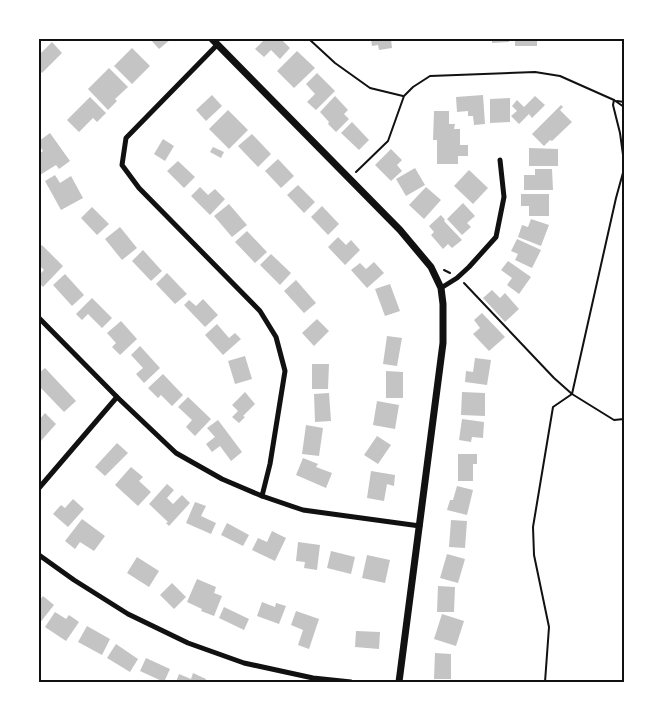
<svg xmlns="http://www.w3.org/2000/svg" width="663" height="721" font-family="'Fira Sans',sans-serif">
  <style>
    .building { fill: #c4c4c4 }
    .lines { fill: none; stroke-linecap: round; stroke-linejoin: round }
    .path { stroke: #111; stroke-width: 2 }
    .minor { stroke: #111; stroke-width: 5 }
    .tertiary { stroke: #111; stroke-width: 7 }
    .neatline { fill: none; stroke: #111; stroke-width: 2 }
  </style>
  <rect width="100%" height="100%" fill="#fff"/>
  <g class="building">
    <polygon points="150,39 171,39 159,49"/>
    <polygon points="265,39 281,39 290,48 280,59 271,50 264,57 255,49"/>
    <polygon points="371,39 391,39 392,48 379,50 378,45 372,46"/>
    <polygon points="492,39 509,39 509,42 492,43"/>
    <rect x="515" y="39" width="22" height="7"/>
    <polygon points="52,42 62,53 42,73 39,70 39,55"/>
    <polygon points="132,48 150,66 132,84 114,66"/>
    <polygon points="297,51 315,68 294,88 277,71"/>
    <polygon points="109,68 128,87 115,99 117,101 108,110 88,89"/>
    <polygon points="317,73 335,91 316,110 307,102 315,94 306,84"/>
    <polygon points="212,95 222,106 206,121 196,110"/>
    <polygon points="483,95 485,124 474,125 473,116 468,116 468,111 457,112 456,97"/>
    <polygon points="335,96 348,110 344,114 349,119 336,132 328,124 329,122 320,112"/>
    <polygon points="535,96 545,105 532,118 529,114 519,124 511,116 517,111 512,106 517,100 524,107"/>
    <polygon points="90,97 106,113 97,122 93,118 79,132 67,120"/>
    <polygon points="510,98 510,122 490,123 490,99"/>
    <polygon points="561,105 563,107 560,110 572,122 552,141 550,140 544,146 532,134"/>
    <polygon points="228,110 248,130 229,149 209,129"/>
    <polygon points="434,111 449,111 449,124 455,124 454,129 460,129 460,145 468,145 468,156 458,156 458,164 437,164 437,140 433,140"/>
    <polygon points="352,122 369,140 359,150 341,133"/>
    <polygon points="50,133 70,161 59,169 56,165 40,175 39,173 39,154 43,151 39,145 39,141"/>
    <polygon points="252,134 271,154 258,167 238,146"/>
    <polygon points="163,139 174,146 165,161 154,154"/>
    <polygon points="213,147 224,152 221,158 210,152"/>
    <polygon points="529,148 558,149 558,166 529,166"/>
    <polygon points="391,149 402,160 397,165 402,171 391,181 375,165"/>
    <polygon points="278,159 294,176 281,188 265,171"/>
    <polygon points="178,161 195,177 184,188 167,171"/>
    <polygon points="415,168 425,185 406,196 396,179"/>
    <polygon points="535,169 552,169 553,190 524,190 524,175 535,175"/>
    <polygon points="469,170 488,188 473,204 454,186"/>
    <polygon points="55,175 60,183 71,176 83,198 61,210 45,181"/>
    <polygon points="298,185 315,202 304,213 287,195"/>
    <polygon points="200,187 208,195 215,189 225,199 210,215 191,196"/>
    <polygon points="426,187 441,200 424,219 409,205"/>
    <polygon points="521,194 549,194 549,216 529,216 529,206 521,206"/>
    <polygon points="463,203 475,216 467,223 471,227 462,235 447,219"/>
    <polygon points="229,204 247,225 232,237 214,216"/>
    <polygon points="322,206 339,224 328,235 311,217"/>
    <polygon points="92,207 109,224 97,235 81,218"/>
    <polygon points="441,215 445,220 444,221 462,240 452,248 448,244 443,249 431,235 434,232 429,226"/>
    <polygon points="531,219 549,225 541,246 518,237 522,225 528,227"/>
    <polygon points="120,227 137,248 122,260 105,239"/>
    <polygon points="247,231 267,252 255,263 235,242"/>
    <polygon points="338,237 346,245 351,240 360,250 345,265 328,247"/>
    <polygon points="517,239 541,250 532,268 515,260 518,254 511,251"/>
    <polygon points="42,245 63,266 43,287 39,283 39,275 44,270 39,265 39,248"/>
    <polygon points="143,250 162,271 151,281 132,261"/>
    <polygon points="271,254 291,273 280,285 260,265"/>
    <polygon points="508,261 531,277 519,294 507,285 512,278 501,270"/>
    <polygon points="374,262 384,273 367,288 351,270 360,263 366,269"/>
    <polygon points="167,273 187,294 175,304 156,284"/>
    <polygon points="65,274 84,295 72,306 53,285"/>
    <polygon points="296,280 316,303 304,313 284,291"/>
    <polygon points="390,284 400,311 385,316 375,289"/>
    <polygon points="492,290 500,298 505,293 519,309 505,322 483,298"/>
    <polygon points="92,298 112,318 102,328 88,314 82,320 76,314"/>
    <polygon points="203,299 218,315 205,327 184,305 189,300 196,306"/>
    <polygon points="482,313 505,337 489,351 473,334 480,328 474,320"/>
    <polygon points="317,319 329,331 314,346 302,333"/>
    <polygon points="121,321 137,339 120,355 112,347 116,343 107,333"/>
    <polygon points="217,324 229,338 235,333 241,339 223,355 205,335"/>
    <polygon points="387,336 402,338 397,366 383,364"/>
    <polygon points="140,346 160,368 144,383 136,374 143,368 131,355"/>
    <polygon points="245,356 252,379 235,384 228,361"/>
    <polygon points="475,358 491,360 487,385 465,382 466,371 473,372"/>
    <polygon points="312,364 329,364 328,389 312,389"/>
    <polygon points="45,368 76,401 64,412 39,386 39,373"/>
    <polygon points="386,371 403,372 403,398 386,398"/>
    <polygon points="163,374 183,395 172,406 161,395 158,398 148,388"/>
    <polygon points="245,392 255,404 243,416 245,417 239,423 232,417 238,411 232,405"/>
    <polygon points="462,392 485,393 485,416 461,415"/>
    <polygon points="329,393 331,421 315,422 314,394"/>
    <polygon points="188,397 211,419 195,436 186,427 192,420 178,407"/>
    <polygon points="377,401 399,405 395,429 373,425"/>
    <polygon points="45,413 56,424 39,443 39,420"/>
    <polygon points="462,419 484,422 483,438 472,437 471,442 459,440"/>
    <polygon points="218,420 242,452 231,461 220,446 212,452 206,444 215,437 207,428"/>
    <polygon points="306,425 323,428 319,456 302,454"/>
    <polygon points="377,436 391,445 378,464 364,455"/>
    <polygon points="117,443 128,453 105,476 95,467"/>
    <polygon points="458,454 477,454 477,464 473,464 473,481 458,481"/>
    <polygon points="303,458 318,464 316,467 332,473 326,488 296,475"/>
    <polygon points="131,467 143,477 139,481 151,492 138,506 115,485"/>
    <polygon points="371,471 395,475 394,486 387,484 384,501 367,498"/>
    <polygon points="167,484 174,490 167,498 173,504 182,495 190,503 169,526 166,523 168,522 149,504"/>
    <polygon points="457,486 473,490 467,515 447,510 450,500 453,500"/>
    <polygon points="73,499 84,509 68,527 53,514 61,505 65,508"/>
    <polygon points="195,502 206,506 201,516 216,523 211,534 186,523"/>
    <polygon points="82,519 105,536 94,551 80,542 75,549 65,541"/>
    <polygon points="451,520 467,521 465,548 449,547"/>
    <polygon points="227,523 249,535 243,546 221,535"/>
    <polygon points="272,531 286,538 275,561 252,550 258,538 267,542"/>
    <polygon points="298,542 320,545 317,570 304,568 305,562 296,561"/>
    <polygon points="331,551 355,557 351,574 327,568"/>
    <polygon points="447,554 465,559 458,583 440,578"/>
    <polygon points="367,555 390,560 385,583 362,578"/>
    <polygon points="137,557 159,571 149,587 127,573"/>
    <polygon points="197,579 216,587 214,593 222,596 214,616 201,611 202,609 187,602"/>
    <polygon points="172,583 186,597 174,609 160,595"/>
    <polygon points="438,586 455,587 454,612 437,612"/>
    <polygon points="43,596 54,605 39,624 39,601"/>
    <polygon points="262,602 275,607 276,603 286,606 279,624 257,616"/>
    <polygon points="224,607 249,619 244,630 219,618"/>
    <polygon points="296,611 319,619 309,649 298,645 303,630 291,625"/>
    <polygon points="55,612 66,619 69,615 79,622 66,641 45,627"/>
    <polygon points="442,614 464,621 456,646 434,639"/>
    <polygon points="87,626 110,639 102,655 78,642"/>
    <polygon points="356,631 380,632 379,649 355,647"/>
    <polygon points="116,644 138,659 130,672 107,658"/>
    <polygon points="435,653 451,654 451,679 434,679"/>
    <polygon points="146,658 170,669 164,682 140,671"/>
    <polygon points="193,673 206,679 205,682 176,682 179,674 191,679"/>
  </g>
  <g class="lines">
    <g class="path">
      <polyline points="309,39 335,63 370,88 403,96"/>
      <polyline points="614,100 613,105 620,133 624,162"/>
      <polyline points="617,101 624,102"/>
      <polyline points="356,172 388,141 404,96 413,87 430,76 535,72 560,76 614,100 624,107"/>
      <polyline points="444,270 450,273"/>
      <polyline points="464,283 554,378 572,394 614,420 624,419"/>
      <polyline points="545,682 549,627 534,555 533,527 553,407 572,394 616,198 624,169"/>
    </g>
    <g class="minor">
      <polyline points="217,45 126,138 122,165 139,188 260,311 276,337 285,371 270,464 262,496"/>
      <polyline points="441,288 457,278 469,267 496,237 504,197 500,160"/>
      <polyline points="39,318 117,397 176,453 222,479 262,496 303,510 420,526"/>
      <polyline points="39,488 117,397"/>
      <polyline points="39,555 74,580 128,614 188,643 244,663 313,678 351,682"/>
    </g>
    <polyline class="tertiary" points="212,39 400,230 431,267 441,288 443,304 443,343 399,682"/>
  </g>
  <rect width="663" height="721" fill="none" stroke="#ffffff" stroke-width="80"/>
  <rect x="40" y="40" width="583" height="641" class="neatline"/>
</svg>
